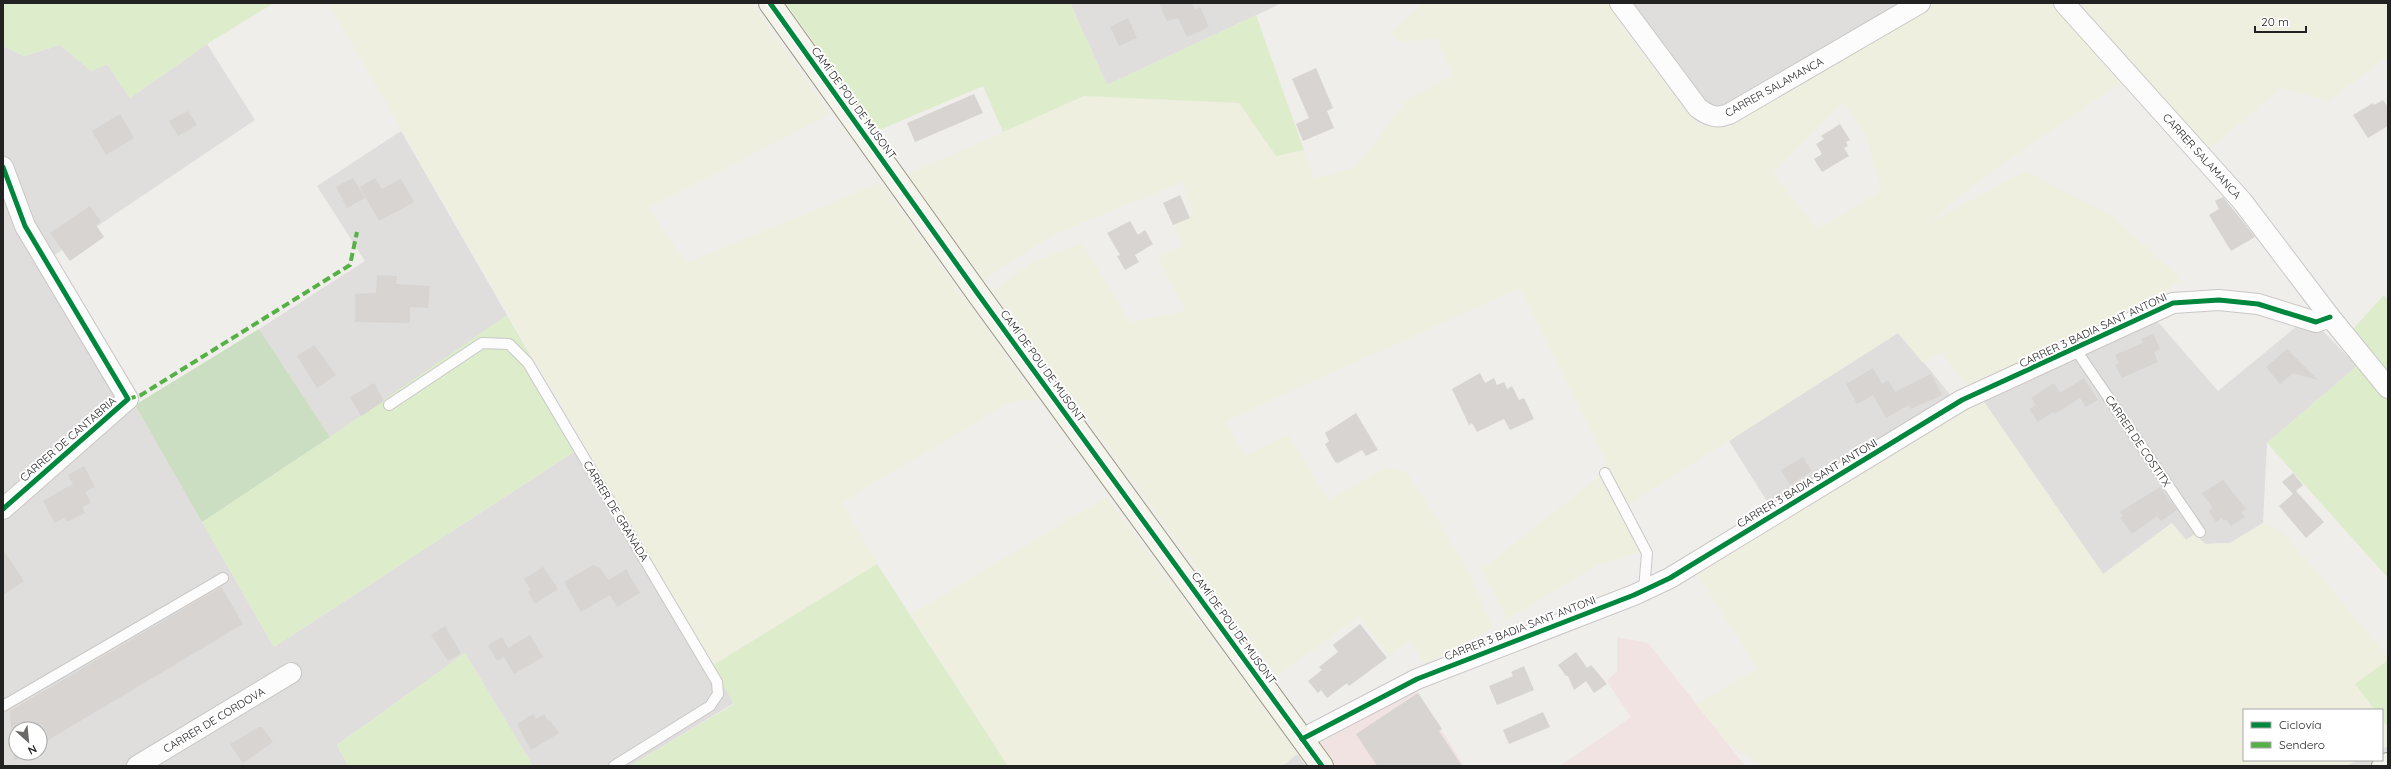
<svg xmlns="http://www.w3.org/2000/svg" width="2391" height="769" font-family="Quicksand,sans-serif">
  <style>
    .residential { fill: #dfdedc; fill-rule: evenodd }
    .commercial { fill: #f1e3e1 }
    .farmland { fill: #efefdf; fill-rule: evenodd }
    .grass { fill: #ddeccb }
    .forest { fill: #cbdec1 }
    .parking { fill: #e0dfde }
    .building { fill: #d7d4d2 }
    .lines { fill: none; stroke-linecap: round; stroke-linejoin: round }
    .lane-casing { stroke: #c9c8c7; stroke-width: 12 }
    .street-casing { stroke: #c9c8c7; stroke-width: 22 }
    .secondary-casing { stroke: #999a82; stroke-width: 24 }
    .lane { stroke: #fdfcfc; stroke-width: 10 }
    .street { stroke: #fdfcfc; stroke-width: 20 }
    .secondary { stroke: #f4f4ed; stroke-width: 22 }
    .quiet { stroke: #55b145; stroke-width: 4; stroke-dasharray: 8 4; stroke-linecap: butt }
    .cycleway-casing { stroke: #fff; stroke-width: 8 }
    .cycleway { stroke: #00873e; stroke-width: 5 }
    .labels { text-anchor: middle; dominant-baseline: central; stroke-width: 4; stroke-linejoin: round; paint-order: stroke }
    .street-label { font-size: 11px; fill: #222; stroke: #fff }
  </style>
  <rect width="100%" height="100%" fill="#f0eeeb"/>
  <g class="residential">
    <polygon points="1070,3 1282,3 1107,85"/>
    <polygon points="1632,3 1908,3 1727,109 1712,110"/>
    <path d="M207,44L255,120L47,260L135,405L274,647L583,446L734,703L630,766H533L465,653L337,745L348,766H3V46L24,56L60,45L91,71L107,64L130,98ZM16,729H40V753H16Z"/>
    <polygon points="401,131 507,315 392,398 330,437 259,329 365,261 317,186"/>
    <polygon points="2145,307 2218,391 2297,326 2323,331 2357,366 2267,443 2263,523 2230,543 2205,544 2195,534 2186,540 2172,523 2103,574 1980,396 1928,427 1908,446 1871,461 1777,517 1729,441 1899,332 1952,397"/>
    <polygon points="2388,746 2388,766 2345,766 2358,760 2382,760 2382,749"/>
  </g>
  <g class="commercial">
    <polygon points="1617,637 1648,643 1745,766 1560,766 1631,717 1607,681 1617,671"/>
    <polygon points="1417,691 1464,766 1336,766 1319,743"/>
  </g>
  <g class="farmland">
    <polygon points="328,3 751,3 830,114 648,207 686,263 880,183 1037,400 1011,402 842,502 877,564 712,666"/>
    <path d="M1423,3H1607L1620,20L1617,21L1697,124L1717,127L1934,3H2052L2120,83L1977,182L1930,222L2025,171L2111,215L2181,279L2145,307L1970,389L1941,352L1923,363L1898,333L1628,505L1520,288L1225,421L1245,456L1289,435L1328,500L1385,468L1406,471L1462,559L1493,627L1425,665L1410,640L1389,655L1359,616L1277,676L993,291L1033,262L1082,243L1131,324L1136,321L1186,311L1158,259L1183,245L1175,226L1191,217L1183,182L1055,234L984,279L908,174L1084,96L1239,103L1276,156L1304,150L1314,179L1355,167L1408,99L1453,75L1437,38L1398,42L1390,33ZM1843,102L1866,135L1881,192L1817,229L1773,173Z"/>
    <polygon points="2080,3 2388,3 2388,56 2329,101 2281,88 2208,150"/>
    <polygon points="1980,396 2103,574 2172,523 2186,540 2195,534 2205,544 2230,543 2263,523 2284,533 2388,657 2388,660 2355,684 2375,710 2244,710 2244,760 2358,760 2345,766 1765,766 1729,745 1696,704 1758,669 1694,569 1871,461 1908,446 1928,427"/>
    <polygon points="1601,475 1639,552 1598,565 1507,619 1482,569"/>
    <polygon points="1106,497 1297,754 1283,766 1008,766 911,614"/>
    <polygon points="2382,720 2388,727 2388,746 2382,749"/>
  </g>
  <g class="grass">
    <polygon points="3,3 274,3 207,44 130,98 107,64 91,71 60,45 24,56 3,46"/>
    <polygon points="786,3 1070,3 1107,85 1256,15 1304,150 1276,156 1239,103 1084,96 1003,132 983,86 877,131"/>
    <polygon points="2384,295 2388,299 2388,371 2353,329"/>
    <polygon points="507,315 583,446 274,647 202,522 330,437"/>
    <polygon points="2357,366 2388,401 2388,578 2267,443"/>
    <polygon points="877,564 1008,766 630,766 734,704 712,666"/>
    <polygon points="465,653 533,766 348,766 337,745"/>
    <polygon points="2388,660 2388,727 2382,720 2382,710 2375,710 2355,684"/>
  </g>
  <polygon class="forest" points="259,329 330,437 202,522 135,405"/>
  <polygon class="parking" points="1297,754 1306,766 1283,766"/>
  <g class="building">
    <polygon points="1159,3 1192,3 1195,10 1200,7 1209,27 1187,37 1178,18 1167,21"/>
    <polygon points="1128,18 1137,38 1119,46 1110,27"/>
    <polygon points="1316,68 1333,108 1327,111 1334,128 1303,141 1296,124 1309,118 1292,79"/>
    <polygon points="974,94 983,113 915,142 907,123"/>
    <polygon points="2383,100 2388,107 2388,126 2368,138 2353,115 2373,103 2374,105"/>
    <polygon points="188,111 197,125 178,136 169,121"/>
    <polygon points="120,114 134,138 106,155 92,131"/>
    <polygon points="1840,124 1850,140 1846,142 1848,146 1844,148 1849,156 1822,172 1814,159 1822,154 1816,144 1824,139 1821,136"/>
    <polygon points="353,178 365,198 347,208 336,187"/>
    <polygon points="375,178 382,189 401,179 414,202 379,221 360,187"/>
    <polygon points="1180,195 1190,218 1173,225 1163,203"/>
    <polygon points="2223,197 2255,237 2231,251 2209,215 2219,209 2215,201"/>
    <polygon points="90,206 101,222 96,225 104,237 70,261 50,233"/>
    <polygon points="1130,221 1138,235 1145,230 1153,244 1135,255 1139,262 1125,270 1117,256 1120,255 1107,233"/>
    <polygon points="377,275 397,276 396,284 430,286 428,308 410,307 410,323 355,322 355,294 376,293"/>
    <polygon points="2153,334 2160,349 2154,352 2158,362 2122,378 2115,365 2119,363 2115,355 2143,343 2141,339"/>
    <polygon points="314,345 336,375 317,388 297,356"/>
    <polygon points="2287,349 2318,380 2293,373 2280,384 2266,367"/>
    <polygon points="1873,368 1882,384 1888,380 1895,392 1931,374 1942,395 1911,409 1909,405 1886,418 1873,395 1857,404 1846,384"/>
    <polygon points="1480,373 1485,383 1494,378 1497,385 1504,382 1507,389 1512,386 1519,400 1524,398 1534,419 1510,430 1504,419 1477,432 1472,423 1469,425 1452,389"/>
    <polygon points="2084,378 2098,400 2086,407 2080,398 2055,414 2053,412 2038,422 2029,409 2036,405 2031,398 2054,383 2060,393"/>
    <polygon points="374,383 384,401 361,416 350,397"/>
    <polygon points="1356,413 1378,450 1366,456 1362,450 1338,463 1335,462 1325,444 1329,441 1325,433"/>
    <polygon points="1803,457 1812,471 1790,485 1781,470"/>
    <polygon points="84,466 95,487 85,492 91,503 82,507 85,513 67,522 64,518 55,523 43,501 73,484 68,475"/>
    <polygon points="2293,473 2303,485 2296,491 2324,522 2306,538 2279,506 2293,494 2282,482"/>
    <polygon points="2223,480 2246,509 2241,512 2245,517 2231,526 2226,519 2224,521 2222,518 2216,522 2209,511 2213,508 2202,493"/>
    <polygon points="2160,487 2177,510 2161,521 2157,516 2132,534 2120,518 2123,516 2120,512"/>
    <polygon points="3,550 24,581 3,595"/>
    <polygon points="593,565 600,568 609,580 626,569 640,593 617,607 610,595 581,612 564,582"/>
    <polygon points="543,567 558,589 535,604 528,592 531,590 524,579"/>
    <polygon points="221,587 243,624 40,745 40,729 16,729 16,753 27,753 14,761 10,711"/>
    <polygon points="1360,624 1387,658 1349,686 1347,683 1327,698 1321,690 1318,693 1308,681 1322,670 1319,667 1338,652 1333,645"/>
    <polygon points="445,626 461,653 448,661 431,635"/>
    <polygon points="530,635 543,657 514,674 504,657 497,661 488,645 502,637 508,648"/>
    <polygon points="1576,652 1587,668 1591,665 1607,684 1594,693 1586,681 1574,690 1568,676 1566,676 1558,665"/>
    <polygon points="1524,666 1534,690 1497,705 1489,686 1513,676 1511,672"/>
    <polygon points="1418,693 1442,729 1439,731 1462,766 1377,766 1356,734"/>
    <polygon points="1543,712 1550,727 1509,744 1503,730"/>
    <polygon points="533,714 536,719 544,714 548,721 550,720 559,733 531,750 517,724"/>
    <polygon points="259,727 262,727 273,742 243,763 230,744"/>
  </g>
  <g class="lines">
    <g class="lane-casing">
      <g id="lane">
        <polyline points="2076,350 2200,532"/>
        <polyline points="389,405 482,343 509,344 528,363 717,682 718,694 710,706 614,766"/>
        <polyline points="1605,473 1647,553 1644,590"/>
        <polyline points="3,706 223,578"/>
      </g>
    </g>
    <g class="street-casing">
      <g id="street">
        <path d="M1620,3L1698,108C1709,116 1716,119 1729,114L1920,3"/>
        <polyline points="2064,3 2242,201 2330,317 2388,388"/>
        <polyline points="3,167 25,226 128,399 3,509"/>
        <polyline points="1302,739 1417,679 1634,595 1670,578 1962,400 2173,303 2219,300 2258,304 2316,322 2330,317"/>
        <polyline points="137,766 291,673"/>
      </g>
    </g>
    <g class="secondary-casing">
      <g id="secondary">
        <polyline points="770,3 978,294 1322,766"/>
        <polyline points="2383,766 2388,764"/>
      </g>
    </g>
    <use href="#lane" class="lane"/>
    <use href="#street" class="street"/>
    <use href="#secondary" class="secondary"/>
    <polyline class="quiet" points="128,399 141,395 350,265 357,232"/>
    <g class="cycleway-casing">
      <g id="cycleway">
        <polyline points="770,3 978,294 1322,766"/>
        <polyline points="3,167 25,226 128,399 3,509"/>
        <polyline points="1302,739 1417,679 1634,595 1670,578 1962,400 2173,303 2219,300 2258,304 2316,322 2330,317"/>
      </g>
    </g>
    <use href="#cycleway" class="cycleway"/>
  </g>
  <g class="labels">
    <g class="street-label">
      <text transform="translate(1774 87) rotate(-29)">CARRER SALAMANCA</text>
      <text transform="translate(854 103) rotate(54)">CAMÍ DE POU DE MUSONT</text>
      <text transform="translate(2202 156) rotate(48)">CARRER SALAMANCA</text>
      <text transform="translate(2093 330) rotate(-25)">CARRER 3 BADIA SANT ANTONI</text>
      <text transform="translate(1043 366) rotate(54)">CAMÍ DE POU DE MUSONT</text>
      <text transform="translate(68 439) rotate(-41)">CARRER DE CANTABRIA</text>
      <text transform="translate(2138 441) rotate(56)">CARRER DE COSTITX</text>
      <text transform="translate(1807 483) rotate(-31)">CARRER 3 BADIA SANT ANTONI</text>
      <text transform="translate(616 511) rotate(59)">CARRER DE GRANADA</text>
      <text transform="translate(1234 628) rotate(54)">CAMÍ DE POU DE MUSONT</text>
      <text transform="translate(1520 628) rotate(-21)">CARRER 3 BADIA SANT ANTONI</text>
      <text transform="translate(214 720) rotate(-31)">CARRER DE CORDOVA</text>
    </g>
  </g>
  <rect width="2391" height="769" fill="none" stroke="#222222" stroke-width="8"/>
  <rect x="2243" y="709" width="140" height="52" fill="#ffffff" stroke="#a7a7a7"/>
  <rect x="2251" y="722" width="20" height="6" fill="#00873e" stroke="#a7a7a7"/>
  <text x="2279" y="729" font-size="12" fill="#222222">Ciclovía</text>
  <rect x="2251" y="742" width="20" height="6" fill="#55b145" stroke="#a7a7a7"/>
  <text x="2279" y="749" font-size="12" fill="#222222">Sendero</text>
  <g transform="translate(28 741) rotate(153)"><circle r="19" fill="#ffffff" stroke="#a7a7a7"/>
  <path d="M0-3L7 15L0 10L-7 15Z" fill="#6a6968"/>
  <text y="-6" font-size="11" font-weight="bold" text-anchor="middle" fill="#222222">N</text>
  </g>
  <path d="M2255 26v6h51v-6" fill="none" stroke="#222222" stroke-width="2"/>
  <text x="2261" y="26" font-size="12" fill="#222222" stroke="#ffffff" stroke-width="3" paint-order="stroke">20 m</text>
</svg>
